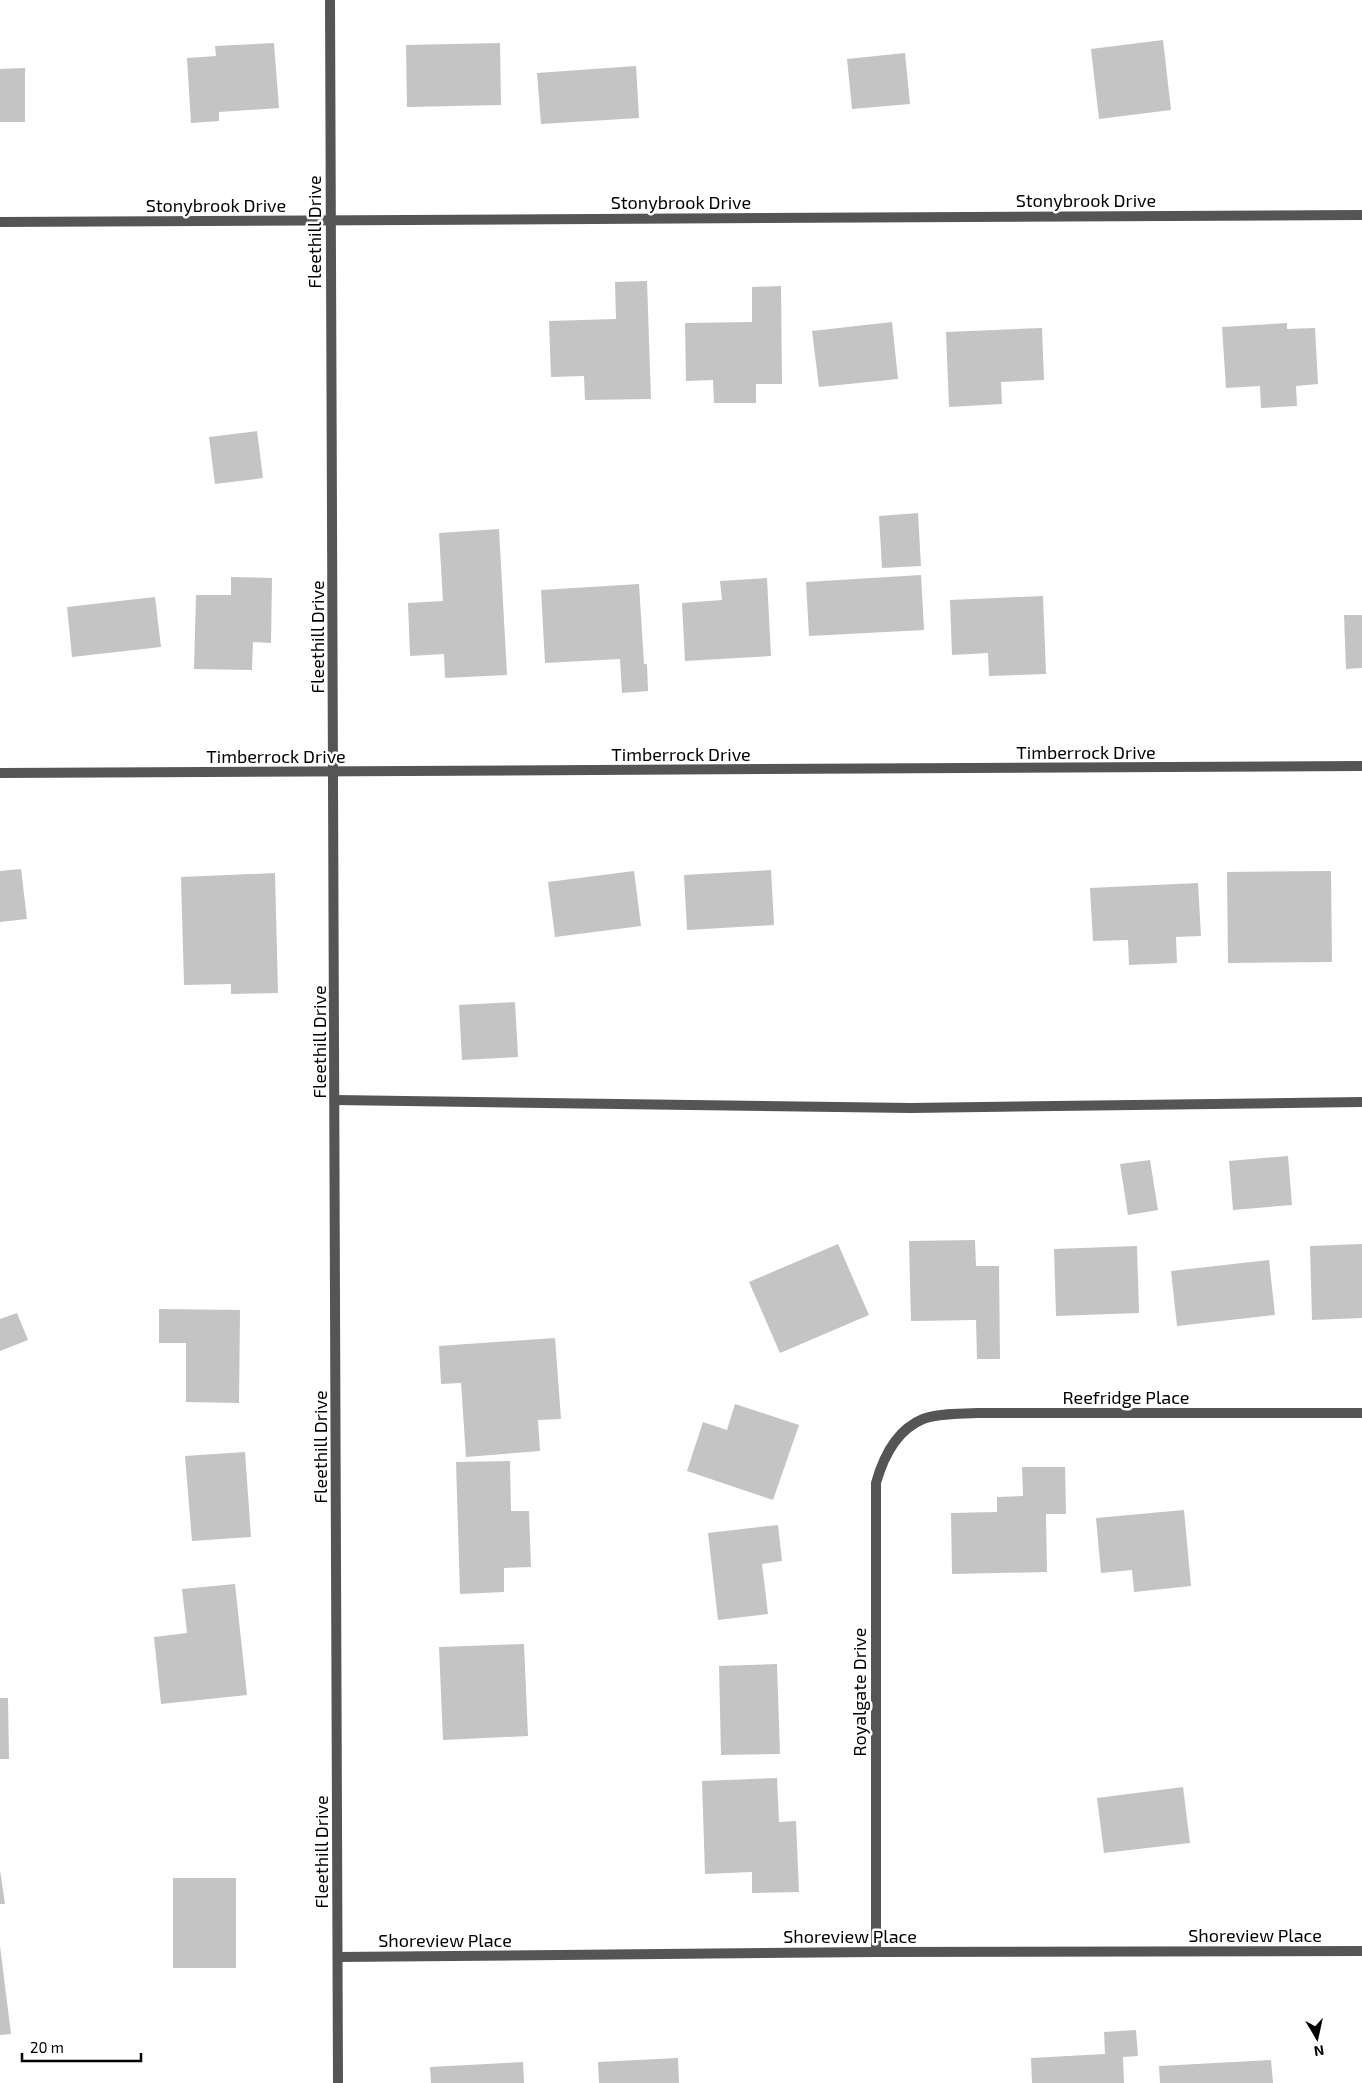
<svg xmlns="http://www.w3.org/2000/svg" width="1362" height="2083" font-family="'Exo 2',sans-serif">
  <style>
    .building { fill: #c4c4c4 }
    .lines { fill: none; stroke-linecap: round; stroke-linejoin: round }
    .service { stroke: #555; stroke-width: 10 }
    .minor { stroke: #555; stroke-width: 10 }
    .labels { text-anchor: middle; dominant-baseline: central; stroke-width: 5; stroke-linejoin: round; paint-order: stroke }
    .street-label { font-size: 18px; fill: #000; stroke: #fff }
  </style>
  <rect width="100%" height="100%" fill="#fff"/>
  <g class="building">
    <polygon points="1163,40 1171,110 1099,119 1091,49"/>
    <polygon points="274,43 279,108 219,112 219,121 191,123 187,58 216,56 215,46"/>
    <polygon points="500,43 501,105 407,107 406,45"/>
    <polygon points="905,53 910,104 852,109 847,59"/>
    <polygon points="636,66 639,118 541,124 537,73"/>
    <polygon points="25,68 25,122 0,122 0,69"/>
    <polygon points="647,281 651,399 585,400 584,376 551,377 549,321 616,319 615,282"/>
    <polygon points="781,286 782,384 756,384 756,403 714,403 713,380 686,381 685,323 752,322 752,287"/>
    <polygon points="892,322 898,379 819,387 812,331"/>
    <polygon points="1287,323 1287,329 1315,328 1318,384 1296,386 1297,406 1261,408 1260,386 1226,388 1222,327"/>
    <polygon points="1042,328 1044,380 1001,382 1002,404 949,407 946,332"/>
    <polygon points="257,431 263,478 215,484 209,437"/>
    <polygon points="918,513 921,566 882,568 879,516"/>
    <polygon points="499,529 507,675 445,678 444,654 410,656 408,603 443,601 439,533"/>
    <polygon points="921,575 924,630 809,636 806,582"/>
    <polygon points="231,577 272,578 271,643 253,642 252,670 194,669 196,595 231,595"/>
    <polygon points="767,578 771,656 685,661 682,603 722,600 720,581"/>
    <polygon points="639,584 644,664 647,664 648,691 622,693 620,659 545,663 541,590"/>
    <polygon points="1043,596 1046,674 989,676 988,653 952,655 950,600"/>
    <polygon points="155,597 161,647 72,657 67,607"/>
    <polygon points="1344,615 1362,615 1362,668 1346,669"/>
    <polygon points="21,869 27,919 0,922 0,871"/>
    <polygon points="771,870 774,925 687,930 684,875"/>
    <polygon points="634,871 641,926 555,937 548,882"/>
    <polygon points="1331,871 1332,962 1228,963 1227,872"/>
    <polygon points="275,873 278,993 231,994 231,984 184,985 181,877"/>
    <polygon points="1198,883 1201,936 1176,937 1177,963 1129,965 1128,940 1093,941 1090,888"/>
    <polygon points="515,1002 518,1057 462,1060 459,1005"/>
    <polygon points="1288,1156 1292,1205 1233,1210 1229,1161"/>
    <polygon points="1150,1160 1158,1210 1128,1215 1120,1164"/>
    <polygon points="975,1240 976,1266 999,1266 1000,1359 977,1359 976,1320 911,1321 909,1241"/>
    <polygon points="838,1244 869,1315 780,1353 749,1282"/>
    <polygon points="1362,1244 1362,1318 1312,1320 1310,1246"/>
    <polygon points="1137,1246 1139,1313 1056,1316 1054,1249"/>
    <polygon points="1269,1260 1275,1315 1177,1326 1171,1271"/>
    <polygon points="159,1309 240,1310 239,1403 186,1402 186,1343 159,1343"/>
    <polygon points="17,1313 28,1340 0,1351 0,1319"/>
    <polygon points="555,1338 561,1419 538,1420 540,1451 466,1457 461,1383 441,1384 439,1346"/>
    <polygon points="735,1404 799,1425 773,1500 687,1471 703,1422 727,1430"/>
    <polygon points="245,1452 251,1537 192,1541 185,1456"/>
    <polygon points="510,1461 511,1511 529,1511 531,1567 504,1568 504,1592 460,1594 456,1462"/>
    <polygon points="1022,1467 1065,1467 1066,1514 1046,1514 1047,1572 952,1574 951,1513 997,1512 997,1497 1023,1496"/>
    <polygon points="1184,1510 1191,1586 1134,1592 1132,1570 1101,1573 1096,1518"/>
    <polygon points="778,1525 782,1561 762,1564 768,1614 718,1620 708,1533"/>
    <polygon points="235,1584 247,1695 161,1704 154,1637 187,1633 182,1589"/>
    <polygon points="524,1644 528,1736 443,1740 439,1647"/>
    <polygon points="777,1664 780,1754 721,1755 719,1666"/>
    <polygon points="0,1698 8,1698 9,1759 0,1759"/>
    <polygon points="777,1778 779,1822 796,1821 799,1892 752,1893 752,1872 705,1874 702,1781"/>
    <polygon points="1183,1787 1190,1843 1104,1853 1097,1798"/>
    <polygon points="0,1870 5,1904 0,1904"/>
    <rect x="173" y="1878" width="63" height="90"/>
    <polygon points="0,1946 11,2034 0,2035"/>
    <polygon points="1136,2030 1138,2056 1123,2057 1124,2083 1032,2083 1031,2058 1105,2054 1104,2032"/>
    <polygon points="678,2058 679,2083 599,2083 598,2062"/>
    <polygon points="1271,2060 1273,2083 1160,2083 1159,2066"/>
    <polygon points="523,2062 524,2083 431,2083 430,2067"/>
  </g>
  <g class="lines">
    <polyline class="service" points="335,1100 911,1108 1362,1102"/>
    <g class="minor">
      <polyline points="330,0 338,2083"/>
      <polyline points="0,222 1362,215"/>
      <polyline points="0,773 1362,766"/>
      <path d="M876,1952V1483C883,1458 896,1430 923,1419C939,1413 960,1414 977,1413H1362"/>
      <polyline points="338,1957 876,1952 1362,1951"/>
    </g>
  </g>
  <g class="labels">
    <g class="street-label">
      <text x="1086" y="200">Stonybrook Drive</text>
      <text x="681" y="202">Stonybrook Drive</text>
      <text x="216" y="205">Stonybrook Drive</text>
      <text transform="translate(314 232) rotate(-90)">Fleethill Drive</text>
      <text transform="translate(317 637) rotate(-90)">Fleethill Drive</text>
      <text x="1086" y="752">Timberrock Drive</text>
      <text x="681" y="754">Timberrock Drive</text>
      <text x="276" y="756">Timberrock Drive</text>
      <text transform="translate(319 1042) rotate(-90)">Fleethill Drive</text>
      <text x="1126" y="1397">Reefridge Place</text>
      <text transform="translate(320 1447) rotate(-90)">Fleethill Drive</text>
      <text transform="translate(859 1692) rotate(-90)">Royalgate Drive</text>
      <text transform="translate(321 1852) rotate(-90)">Fleethill Drive</text>
      <text x="1255" y="1935">Shoreview Place</text>
      <text x="850" y="1936">Shoreview Place</text>
      <text x="445" y="1940">Shoreview Place</text>
    </g>
  </g>
  <g transform="translate(1317 2038) rotate(171)" stroke="#ffffff" stroke-width="4" paint-order="stroke">
  <path d="M0-4L9 19L0 12L-9 19Z" fill="#000000"/>
  <text y="-8" font-size="14" font-weight="bold" text-anchor="middle" fill="#000000">N</text>
  </g>
  <path d="M22 2053v8h119v-8" fill="none" stroke="#000000" stroke-width="2.5"/>
  <text x="30" y="2053" font-size="15" fill="#000000" stroke="#ffffff" stroke-width="4" paint-order="stroke">20 m</text>
</svg>
